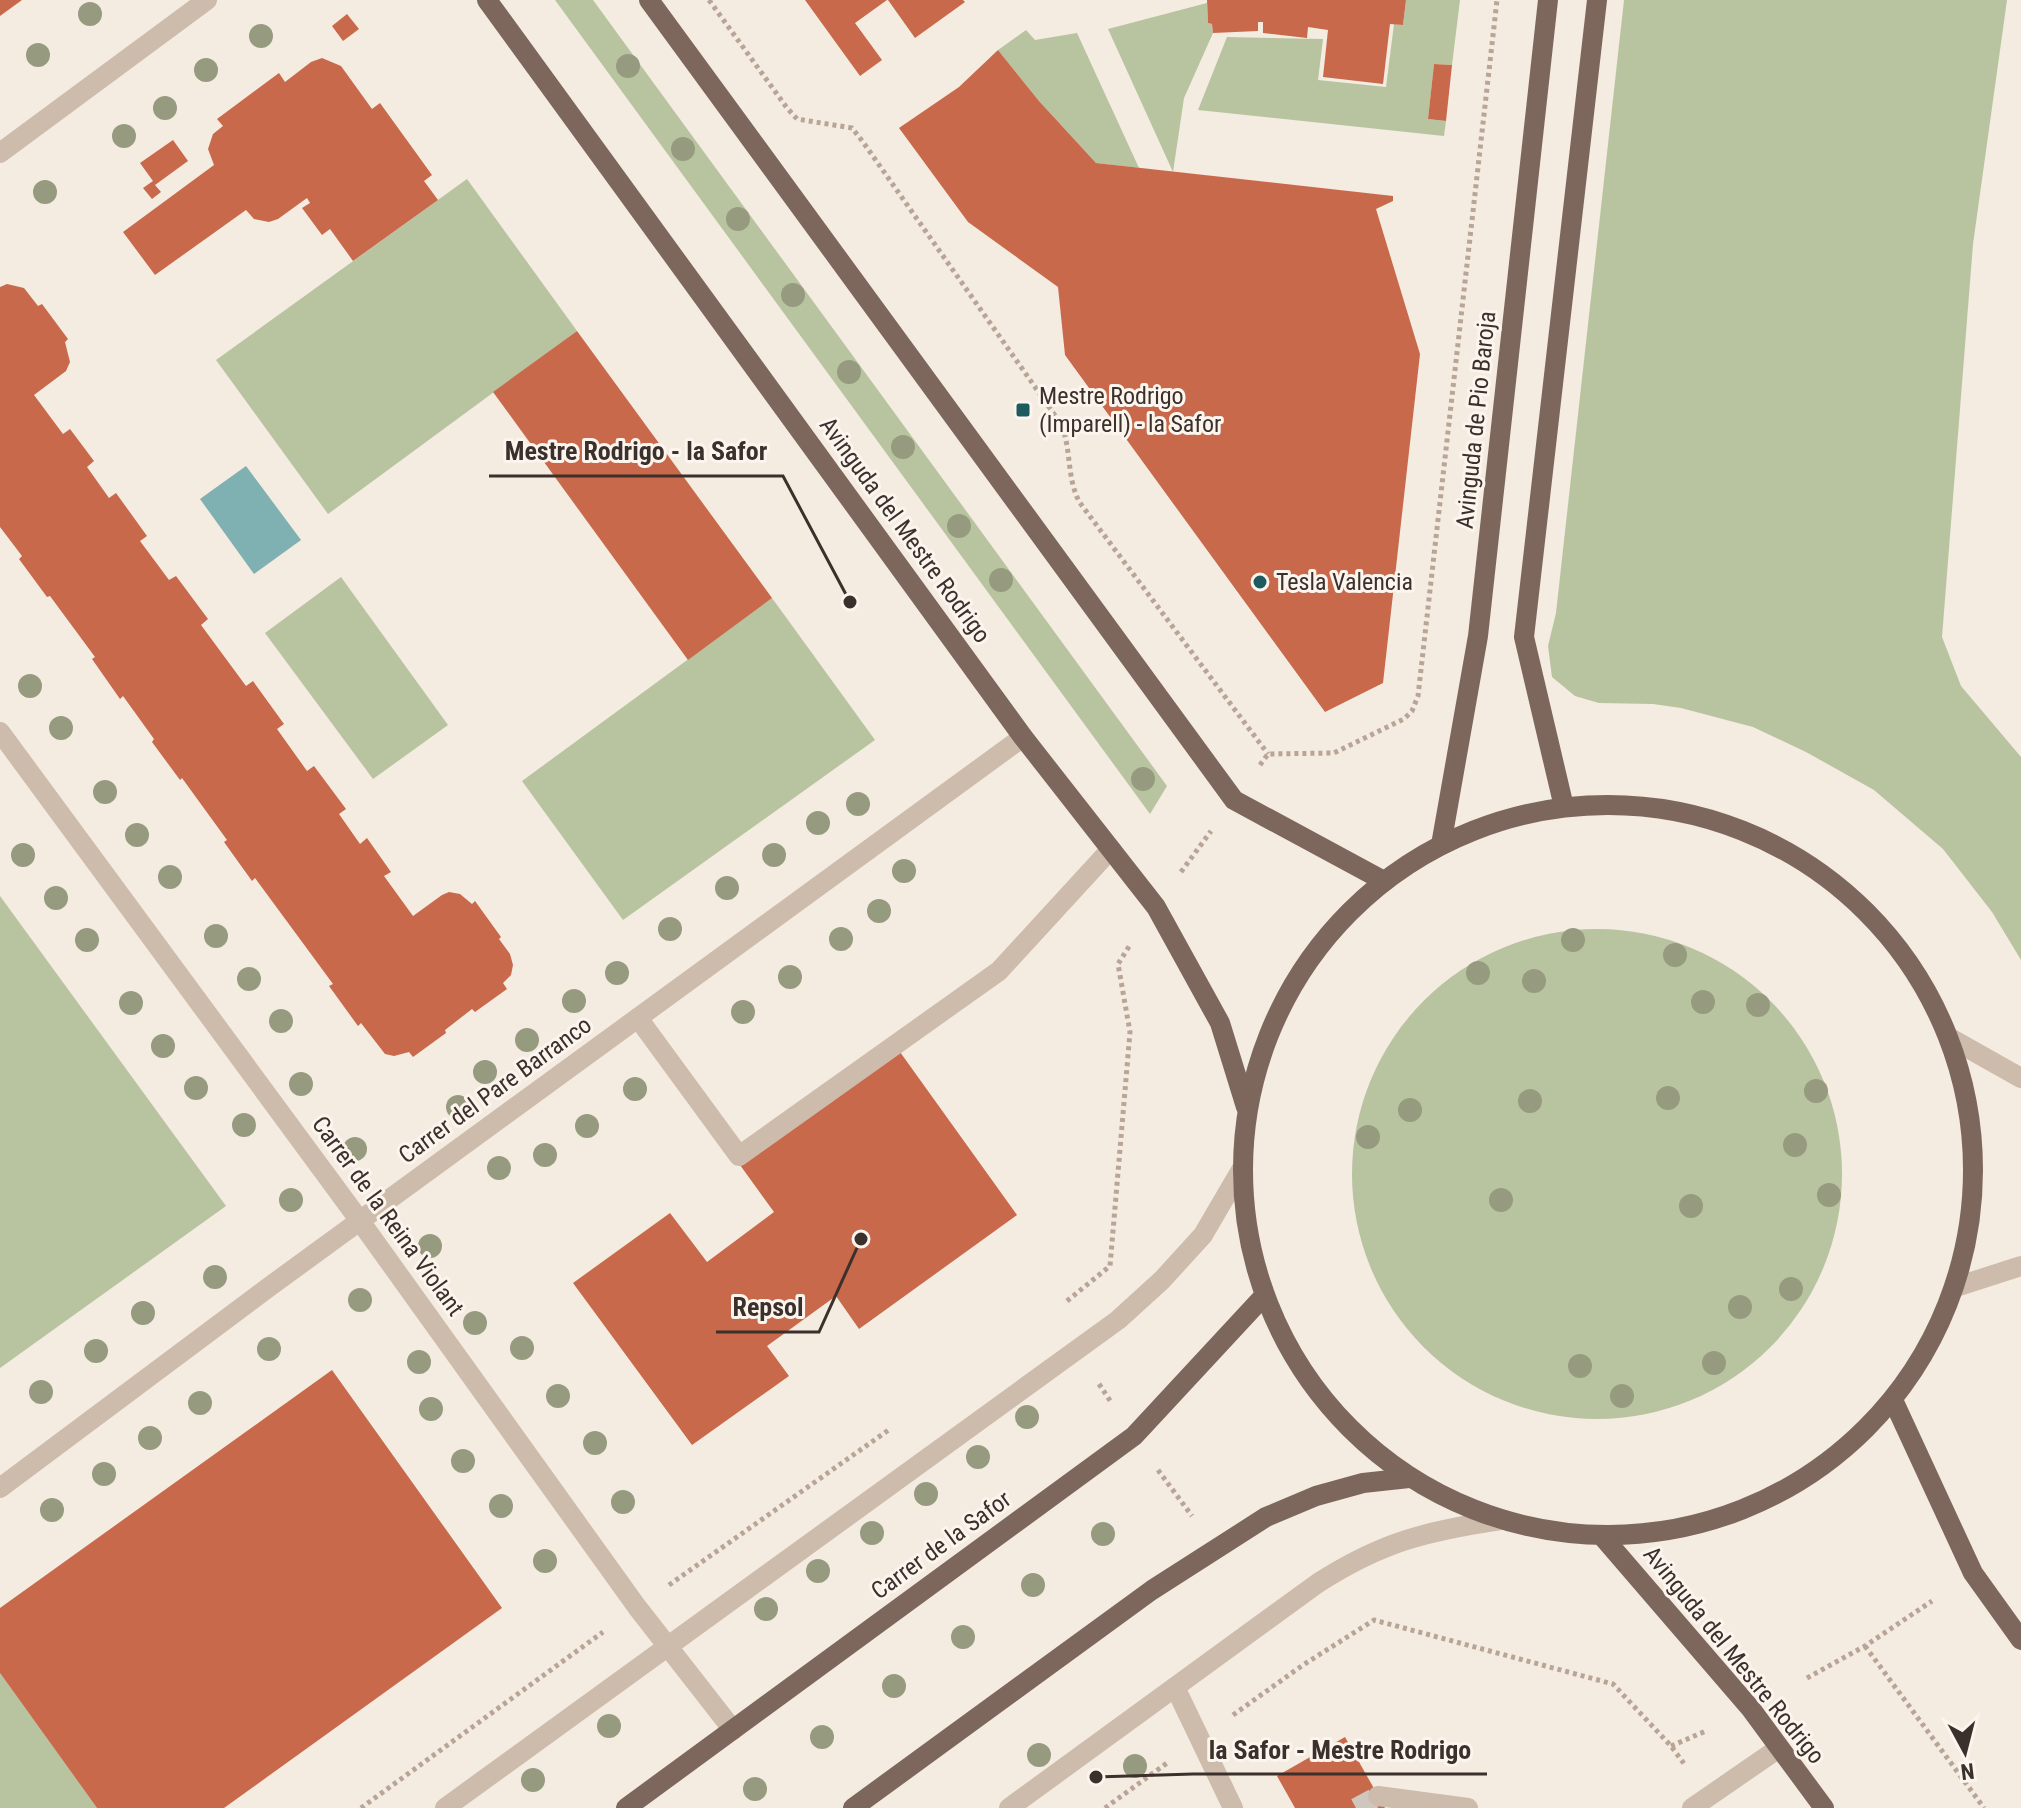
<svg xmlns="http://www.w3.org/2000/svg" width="2021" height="1808" font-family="'Roboto Condensed',sans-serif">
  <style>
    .green { fill: #b8c4a0 }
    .water { fill: #7fb0b2 }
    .building { fill: #c8694b }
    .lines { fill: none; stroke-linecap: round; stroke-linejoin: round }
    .minor-tunnel { stroke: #cfc6bd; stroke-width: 20; stroke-dasharray: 20 10; stroke-linecap: butt }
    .path { stroke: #b9a596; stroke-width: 5; stroke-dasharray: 4 4; stroke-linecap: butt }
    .minor { stroke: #cdbbac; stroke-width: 20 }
    .major { stroke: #7d675c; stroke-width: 20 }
    .tree { fill: #969b7f }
    .poi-dot { fill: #1f5a5e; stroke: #fbf5ee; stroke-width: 3 }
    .labels { text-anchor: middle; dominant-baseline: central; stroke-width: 6; stroke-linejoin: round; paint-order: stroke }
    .poi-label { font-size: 24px; fill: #3b302b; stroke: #fbf5ee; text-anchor: start }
    .street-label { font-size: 24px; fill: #3b302b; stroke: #fbf5ee }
    .leader { fill: none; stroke: #3b302b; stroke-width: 3 }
    .callout-dot { fill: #3b302b; stroke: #fbf5ee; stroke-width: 3 }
    .callout-label { font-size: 26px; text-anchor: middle; font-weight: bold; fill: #3b302b; stroke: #fbf5ee; stroke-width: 6; stroke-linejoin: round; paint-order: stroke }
  </style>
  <rect width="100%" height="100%" fill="#f4ebe1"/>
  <g class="green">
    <polygon points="555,0 593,0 1167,786 1150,814"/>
    <polygon points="1406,0 1460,0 1452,65 1434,64 1428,119 1446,121 1444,136 1198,110 1227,37 1323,39 1318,80 1386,87 1394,24 1403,25"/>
    <polygon points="1624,0 2007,0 1973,244 1942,637 1961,686 2021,757 2021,960 1992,912 1943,849 1874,790 1806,752 1753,727 1681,708 1653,704 1599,703 1575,696 1552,677 1548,646 1556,613"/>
    <polygon points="1207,3 1208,23 1212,24 1213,33 1184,98 1173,172 1108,29"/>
    <polygon points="1026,30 1035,40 1077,33 1139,168 1096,163 1039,101 998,50"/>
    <polygon points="467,179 577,331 328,514 216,360"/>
    <polygon points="341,577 448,725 373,779 265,633"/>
    <polygon points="772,598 875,740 623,920 522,781"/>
    <polygon points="0,896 226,1206 0,1368"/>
    <circle cx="1597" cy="1174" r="245"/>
    <polygon points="0,1673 97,1808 0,1808"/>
  </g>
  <polygon class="water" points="246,466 301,540 254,574 200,499"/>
  <g class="building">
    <polygon points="0,0 22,0 0,16"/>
    <polygon points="805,0 887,0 855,23 882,60 860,76"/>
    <polygon points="888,0 963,0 965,2 915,38"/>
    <polygon points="1207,0 1406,0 1403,25 1390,24 1383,84 1323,77 1328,30 1308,27 1307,38 1263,33 1263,22 1258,22 1258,31 1213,33 1212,24 1208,23"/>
    <polygon points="347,14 359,29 343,41 332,26"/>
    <polygon points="998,50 1039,101 1096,163 1393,196 1393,201 1376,209 1420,354 1383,683 1325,712 1065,355 1058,287 968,222 899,128 959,87"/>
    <polygon points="322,58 341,66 372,109 380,103 432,175 424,181 438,200 353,261 330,229 322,235 302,208 310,203 307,198 278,219 269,222 254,219 246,210 155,275 123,232 214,165 208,149 213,134 223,126 217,119 279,73 285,82 311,62"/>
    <polygon points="1434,64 1452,65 1446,121 1428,119"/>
    <polygon points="173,140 188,161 155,185 161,192 152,199 143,188 153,181 140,163"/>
    <polygon points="7,284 24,288 38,306 42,304 68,339 65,342 70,362 66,371 34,395 63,434 70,429 94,461 87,467 109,498 116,493 147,536 140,541 169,580 176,576 208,619 201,625 246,686 253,681 284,724 277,729 307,771 314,766 346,809 339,814 360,844 367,838 391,872 384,876 413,916 442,895 449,892 460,894 472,904 475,901 501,937 499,939 510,954 513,965 511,975 503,983 507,989 475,1012 472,1009 445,1030 446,1033 413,1057 409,1052 394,1056 385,1054 361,1023 358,1026 329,986 333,984 255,878 252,881 224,842 227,840 182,778 180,780 152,742 154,739 123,696 120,699 92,659 95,657 50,596 47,597 19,559 22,556 0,527 0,287"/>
    <polygon points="577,331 772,598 688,660 493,392"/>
    <polygon points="900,1052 1017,1215 859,1329 836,1296 767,1346 789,1376 692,1445 573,1283 670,1213 707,1262 774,1212 740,1165"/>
    <polygon points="332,1370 502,1608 224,1808 97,1808 0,1673 0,1608"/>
    <polygon points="1345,1737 1385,1808 1295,1808 1277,1776"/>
  </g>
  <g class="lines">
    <polyline class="minor-tunnel" points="1356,1808 1378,1796"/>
    <g class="path">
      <path d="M709,0L787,108L797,119L852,128L863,142L1061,424C1072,450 1066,478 1080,503L1268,754"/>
      <polyline points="1260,765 1268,754 1334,753 1404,719 1412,711 1418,696 1497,0"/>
      <polyline points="1181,872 1211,831"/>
      <polyline points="1067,1301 1110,1266 1130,1032 1118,964 1130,945"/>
      <polyline points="1099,1384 1111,1402"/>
      <polyline points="1158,1470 1192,1516"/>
      <polyline points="669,1585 890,1429"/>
      <polyline points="1865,1646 1984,1808"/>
      <polyline points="1807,1678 1865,1646 1932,1601"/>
      <polyline points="1233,1715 1303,1665 1374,1620 1613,1684 1671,1746 1685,1765"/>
      <polyline points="1671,1746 1706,1731"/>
      <polyline points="361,1808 603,1632"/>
      <polyline points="1105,1808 1167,1763"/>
    </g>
    <g class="minor">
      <polyline points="0,153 207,0"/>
      <polyline points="0,732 360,1221 637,1607 733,1730"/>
      <polyline points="638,1018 739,1156 999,971 1111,849"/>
      <polyline points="1950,1038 2021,1078"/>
      <polyline points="1956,1287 2021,1266"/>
      <polyline points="0,1488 269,1287 1023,737"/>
      <polyline points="1175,1687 1233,1808"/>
      <polyline points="1378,1796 1468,1808"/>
      <polyline points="445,1808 1118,1320 1162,1280 1203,1235 1241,1170"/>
      <path d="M1009,1808L1318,1583C1382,1542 1426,1531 1501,1520"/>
      <polyline points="1692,1808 1779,1748"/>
    </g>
    <g class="major">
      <polyline points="487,0 1023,737 1156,907 1220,1023 1246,1107"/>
      <polyline points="649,0 1234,800 1384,881"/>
      <circle cx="1608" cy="1170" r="365"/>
      <polyline points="1564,807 1524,637 1597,0"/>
      <polyline points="1441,845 1478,636 1548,0"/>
      <polyline points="1893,1400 1973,1573 2021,1640"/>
      <polyline points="1602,1536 1751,1709 1824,1808"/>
      <polyline points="626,1808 1134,1436 1263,1297"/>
      <polyline points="853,1808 1152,1590 1266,1517 1316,1496 1363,1483 1409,1478"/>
    </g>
  </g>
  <g class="tree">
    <circle cx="90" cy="14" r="12"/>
    <circle cx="261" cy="36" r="12"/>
    <circle cx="38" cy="55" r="12"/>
    <circle cx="628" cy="66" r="12"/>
    <circle cx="206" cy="70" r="12"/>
    <circle cx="165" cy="108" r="12"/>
    <circle cx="124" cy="136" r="12"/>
    <circle cx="683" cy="149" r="12"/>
    <circle cx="45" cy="192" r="12"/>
    <circle cx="738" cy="219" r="12"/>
    <circle cx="793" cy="295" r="12"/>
    <circle cx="849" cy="372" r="12"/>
    <circle cx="903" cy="447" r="12"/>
    <circle cx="959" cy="526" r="12"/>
    <circle cx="1001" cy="580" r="12"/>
    <circle cx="30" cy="686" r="12"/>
    <circle cx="61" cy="728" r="12"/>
    <circle cx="1143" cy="779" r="12"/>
    <circle cx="105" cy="792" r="12"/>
    <circle cx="858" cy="804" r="12"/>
    <circle cx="818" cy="823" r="12"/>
    <circle cx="137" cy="835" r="12"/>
    <circle cx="23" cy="855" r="12"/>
    <circle cx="774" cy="855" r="12"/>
    <circle cx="904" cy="871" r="12"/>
    <circle cx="170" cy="877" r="12"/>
    <circle cx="727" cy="888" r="12"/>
    <circle cx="56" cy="898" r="12"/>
    <circle cx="879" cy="911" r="12"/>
    <circle cx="670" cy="929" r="12"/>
    <circle cx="216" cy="936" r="12"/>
    <circle cx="841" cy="939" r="12"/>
    <circle cx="87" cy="940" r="12"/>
    <circle cx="1573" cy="940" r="12"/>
    <circle cx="1675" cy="955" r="12"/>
    <circle cx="617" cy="973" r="12"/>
    <circle cx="1478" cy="973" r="12"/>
    <circle cx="790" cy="977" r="12"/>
    <circle cx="249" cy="979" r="12"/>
    <circle cx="1534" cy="981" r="12"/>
    <circle cx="574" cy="1001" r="12"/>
    <circle cx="1703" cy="1002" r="12"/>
    <circle cx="131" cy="1003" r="12"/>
    <circle cx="1758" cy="1005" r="12"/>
    <circle cx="743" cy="1012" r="12"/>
    <circle cx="281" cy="1021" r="12"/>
    <circle cx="527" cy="1040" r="12"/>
    <circle cx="163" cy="1046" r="12"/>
    <circle cx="485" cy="1072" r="12"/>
    <circle cx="301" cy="1084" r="12"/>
    <circle cx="196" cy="1088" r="12"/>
    <circle cx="635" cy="1089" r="12"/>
    <circle cx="1816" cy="1091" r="12"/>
    <circle cx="1668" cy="1098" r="12"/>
    <circle cx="1530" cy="1101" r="12"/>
    <circle cx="458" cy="1107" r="12"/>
    <circle cx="1410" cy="1110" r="12"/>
    <circle cx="244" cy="1125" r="12"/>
    <circle cx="587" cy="1126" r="12"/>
    <circle cx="1368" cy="1137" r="12"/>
    <circle cx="1795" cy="1145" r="12"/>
    <circle cx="355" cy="1149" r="12"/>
    <circle cx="545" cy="1155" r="12"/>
    <circle cx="499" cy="1168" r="12"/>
    <circle cx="1829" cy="1195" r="12"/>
    <circle cx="291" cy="1200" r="12"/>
    <circle cx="1501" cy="1200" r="12"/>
    <circle cx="1691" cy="1206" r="12"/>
    <circle cx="430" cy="1246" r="12"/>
    <circle cx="215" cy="1277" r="12"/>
    <circle cx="1791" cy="1289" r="12"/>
    <circle cx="360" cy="1300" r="12"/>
    <circle cx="1740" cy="1307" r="12"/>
    <circle cx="143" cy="1313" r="12"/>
    <circle cx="475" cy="1323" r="12"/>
    <circle cx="522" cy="1348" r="12"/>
    <circle cx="269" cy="1349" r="12"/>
    <circle cx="96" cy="1351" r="12"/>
    <circle cx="419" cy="1362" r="12"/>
    <circle cx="1714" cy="1363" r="12"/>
    <circle cx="1580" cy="1366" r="12"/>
    <circle cx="41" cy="1392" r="12"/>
    <circle cx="558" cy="1396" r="12"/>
    <circle cx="1622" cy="1396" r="12"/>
    <circle cx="200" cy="1403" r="12"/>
    <circle cx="431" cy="1409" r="12"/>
    <circle cx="1027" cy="1417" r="12"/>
    <circle cx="150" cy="1438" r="12"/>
    <circle cx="595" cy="1443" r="12"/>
    <circle cx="978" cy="1457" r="12"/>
    <circle cx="463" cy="1461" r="12"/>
    <circle cx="104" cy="1474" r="12"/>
    <circle cx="926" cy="1494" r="12"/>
    <circle cx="623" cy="1502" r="12"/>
    <circle cx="501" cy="1506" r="12"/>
    <circle cx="52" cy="1510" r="12"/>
    <circle cx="872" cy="1533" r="12"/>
    <circle cx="1103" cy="1534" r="12"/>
    <circle cx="545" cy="1561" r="12"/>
    <circle cx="818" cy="1571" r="12"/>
    <circle cx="1033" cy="1585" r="12"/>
    <circle cx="766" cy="1609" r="12"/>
    <circle cx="963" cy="1637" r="12"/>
    <circle cx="894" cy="1686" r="12"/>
    <circle cx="609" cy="1726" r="12"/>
    <circle cx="822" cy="1737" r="12"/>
    <circle cx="1039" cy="1755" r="12"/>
    <circle cx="1135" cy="1766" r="12"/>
    <circle cx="533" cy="1780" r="12"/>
    <circle cx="755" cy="1789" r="12"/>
  </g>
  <g class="poi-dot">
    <rect x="1015" y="402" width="16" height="16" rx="4"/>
    <circle cx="1260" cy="582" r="8"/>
  </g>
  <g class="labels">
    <g class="poi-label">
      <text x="1039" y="396">Mestre Rodrigo<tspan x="1039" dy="28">(Imparell) - la Safor</tspan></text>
      <text x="1276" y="582">Tesla Valencia</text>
    </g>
    <g class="street-label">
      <text transform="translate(1476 420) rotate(-84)">Avinguda de Pio Baroja</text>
      <text transform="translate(905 530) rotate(54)">Avinguda del Mestre Rodrigo</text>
      <text transform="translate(495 1090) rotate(-36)">Carrer del Pare Barranco</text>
      <text transform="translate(388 1216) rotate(54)">Carrer de la Reina Violant</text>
      <text transform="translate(941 1545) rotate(-36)">Carrer de la Safor</text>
      <text transform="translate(1734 1655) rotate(51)">Avinguda del Mestre Rodrigo</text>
    </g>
  </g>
  <path class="leader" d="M850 602L783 476H489M861 1239L819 1332H716M1096 1777L1193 1774H1487"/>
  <g class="callout-dot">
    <circle cx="850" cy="602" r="8"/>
    <circle cx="861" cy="1239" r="8"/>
    <circle cx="1096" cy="1777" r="8"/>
  </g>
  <g class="callout-label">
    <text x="636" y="460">Mestre Rodrigo - la Safor</text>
    <text x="768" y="1316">Repsol</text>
    <text x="1340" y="1759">la Safor - Mestre Rodrigo</text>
  </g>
  <g transform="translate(1965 1752) rotate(173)" stroke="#fbf5ee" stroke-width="6" paint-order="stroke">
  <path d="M0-6L14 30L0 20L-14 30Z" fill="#3b302b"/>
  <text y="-12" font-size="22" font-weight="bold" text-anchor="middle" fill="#3b302b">N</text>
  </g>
</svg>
